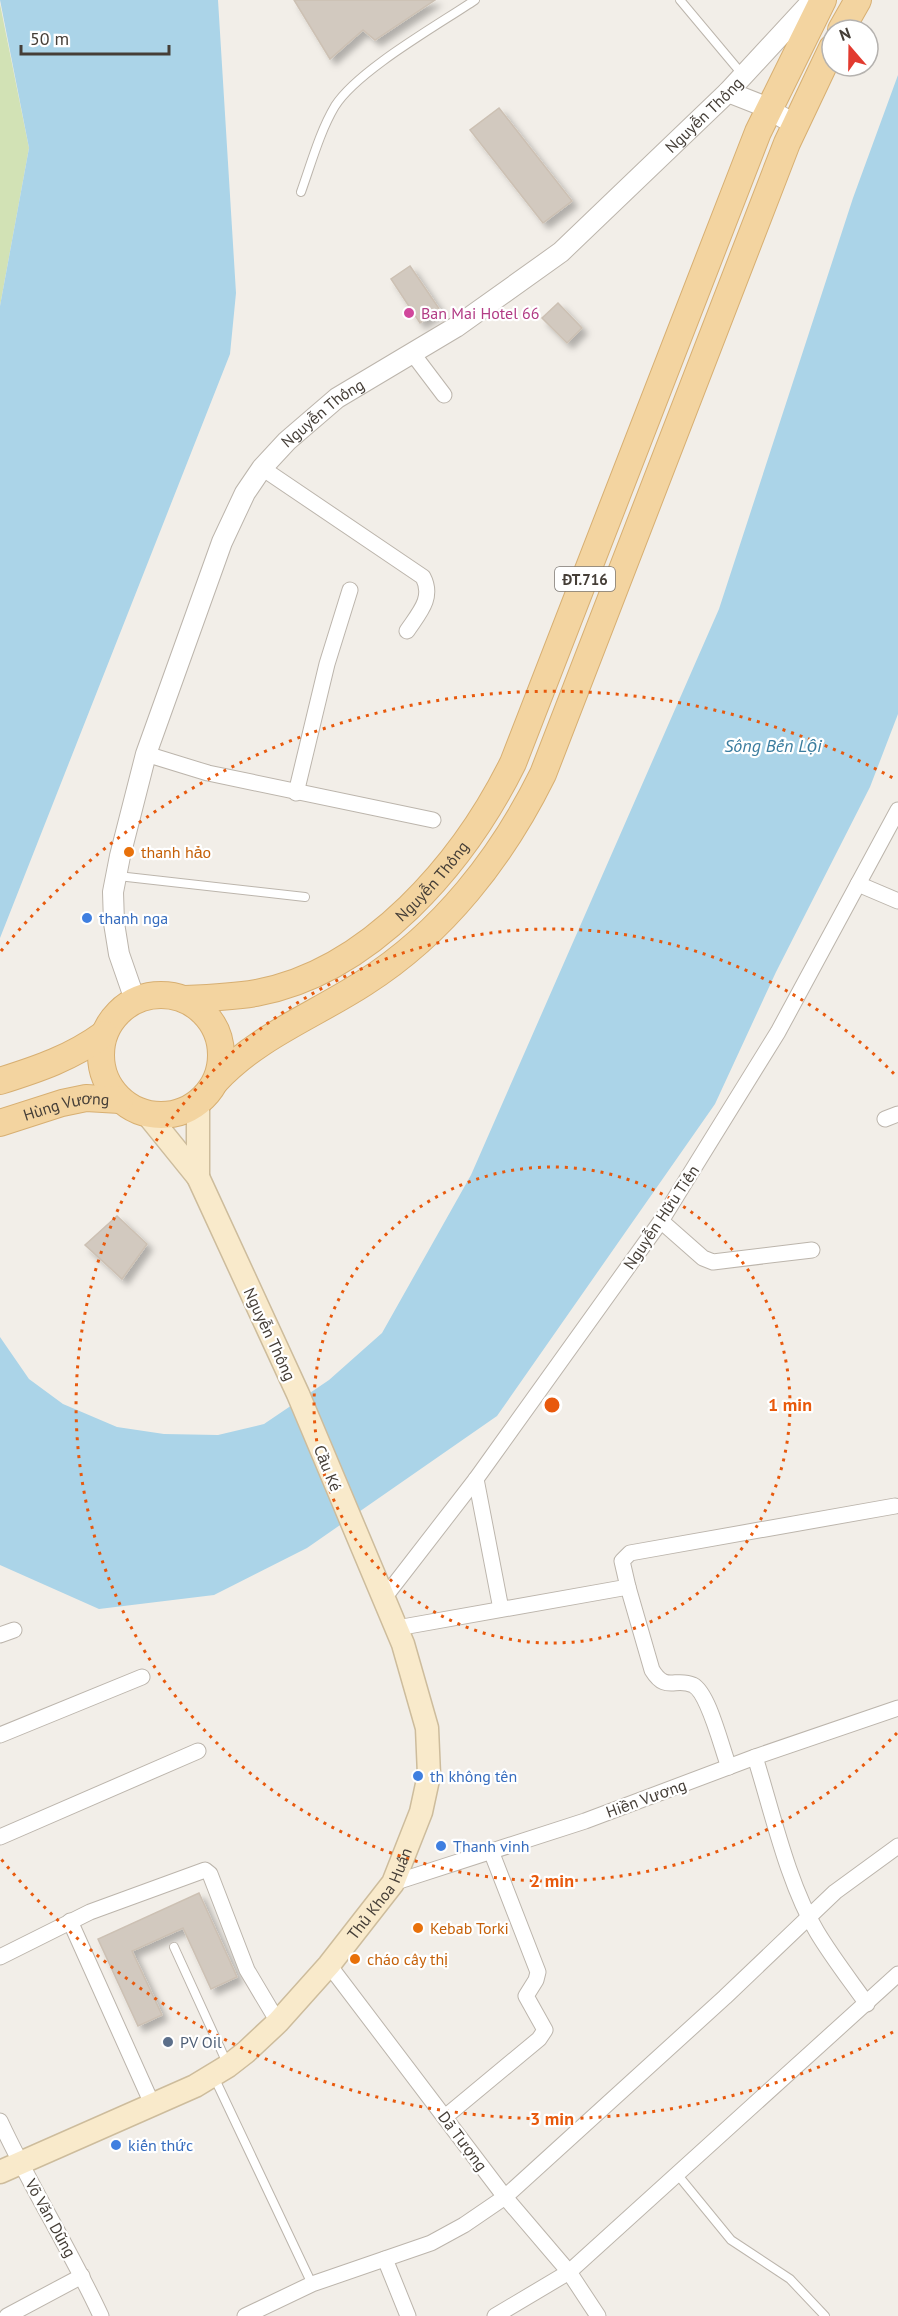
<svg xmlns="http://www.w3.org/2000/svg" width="898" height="2316" font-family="'PT Sans',sans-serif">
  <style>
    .green { fill: #d2e2b5 }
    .water { fill: #abd4e8 }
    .building { fill: #d2c9bf; stroke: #ccc0b3; stroke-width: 1.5; filter: url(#shadow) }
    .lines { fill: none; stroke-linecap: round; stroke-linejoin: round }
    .service-casing { stroke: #bcb5ac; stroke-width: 10 }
    .minor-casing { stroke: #bcb5ac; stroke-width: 17 }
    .tertiary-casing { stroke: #bcb5ac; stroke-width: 22 }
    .secondary-casing { stroke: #cdbc9c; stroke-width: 25 }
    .primary-casing { stroke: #d7af72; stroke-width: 28 }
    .service { stroke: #fff; stroke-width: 8 }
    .minor { stroke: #fff; stroke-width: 15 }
    .tertiary { stroke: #fff; stroke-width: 20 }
    .secondary { stroke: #f9eacb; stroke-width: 22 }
    .primary { stroke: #f3d4a0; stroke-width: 26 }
    .ring { fill: none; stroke: #e8590c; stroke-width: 3; stroke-dasharray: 3 6 }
    .hotel-dot { fill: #d1479c; stroke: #fff; stroke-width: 2 }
    .food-dot { fill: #e8710a; stroke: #fff; stroke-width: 2 }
    .shop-dot { fill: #3f7fe0; stroke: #fff; stroke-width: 2 }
    .service-dot { fill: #5c6f8a; stroke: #fff; stroke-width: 2 }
    .labels { text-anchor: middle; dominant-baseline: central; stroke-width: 4.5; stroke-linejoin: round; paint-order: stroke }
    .shield { fill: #fff; stroke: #7d7873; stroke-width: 1.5 }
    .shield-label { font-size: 15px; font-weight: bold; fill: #453e37 }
    .street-label { font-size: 16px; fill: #453e37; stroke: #fff }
    .hotel-label { font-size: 16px; fill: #b23c85; stroke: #fff; text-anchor: start }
    .food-label { font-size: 16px; fill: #c56008; stroke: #fff; text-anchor: start }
    .shop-label { font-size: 16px; fill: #366cbe; stroke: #fff; text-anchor: start }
    .service-label { font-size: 16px; fill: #4e5e75; stroke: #fff; text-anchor: start }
    .water-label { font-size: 18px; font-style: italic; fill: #3a7c9e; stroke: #fff }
    .centre { fill: #e8590c; stroke: #fff; stroke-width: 3 }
    .ring-label { font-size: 18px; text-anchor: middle; font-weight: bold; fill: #e8590c; stroke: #fff; stroke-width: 4.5; stroke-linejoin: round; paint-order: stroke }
  </style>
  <defs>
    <filter id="shadow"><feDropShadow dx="5.5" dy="5.5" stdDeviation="3" flood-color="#0004"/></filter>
  </defs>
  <rect width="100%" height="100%" fill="#f2eee8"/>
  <polygon class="green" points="0,4 29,148 0,306"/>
  <g class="water">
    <polygon points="0,0 218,0 236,293 230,354 0,938 0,306 29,148"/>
    <polygon points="898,75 898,714 870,787 776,972 715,1104 497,1416 307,1548 214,1595 99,1609 0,1565 0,1337 29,1379 63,1404 117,1427 164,1434 218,1435 264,1424 329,1380 382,1333 471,1175 719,609 853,198"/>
  </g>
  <g class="building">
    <polygon points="294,0 435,0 375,40 363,30 330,59"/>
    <polygon points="499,108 572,201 543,223 470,130"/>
    <polygon points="410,266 440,310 420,323 391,279"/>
    <polygon points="558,303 582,328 567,343 542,318"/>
    <polygon points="117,1216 147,1244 122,1279 85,1245"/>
    <polygon points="199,1893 237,1977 211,1989 183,1928 132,1951 162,2015 138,2026 98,1939"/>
  </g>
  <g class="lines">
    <g class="service-casing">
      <g id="service">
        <polyline points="680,0 742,74"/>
        <path d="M301,192C311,164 320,131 335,106C358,70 438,25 475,0"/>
        <polyline points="118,876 305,897"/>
        <polyline points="174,1947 227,2063"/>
        <polyline points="214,2077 312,2284"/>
        <polyline points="677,2174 731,2240 790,2279 825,2316"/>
      </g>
    </g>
    <g class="minor-casing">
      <g id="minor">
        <polyline points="413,354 444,395"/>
        <path d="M262,468L423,577C434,598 419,613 407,631"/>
        <polyline points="146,754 208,773 433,820"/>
        <polyline points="296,793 327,664 350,590"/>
        <polyline points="858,884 898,901"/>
        <polyline points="885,1119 898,1114"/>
        <polyline points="661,1221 703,1258 713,1262 812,1250"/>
        <polyline points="476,1479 501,1609"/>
        <path d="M628,1587L652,1670C666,1693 675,1677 693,1685C709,1693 722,1750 729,1767"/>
        <polyline points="384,1598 476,1479 661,1221 778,1032 898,810"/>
        <polyline points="397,1628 628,1587 622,1561 630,1553 895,1506"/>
        <polyline points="0,1635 14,1630"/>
        <polyline points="0,1735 142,1677"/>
        <path d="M755,1757C772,1811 788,1884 817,1932C832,1957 850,1980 867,2004"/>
        <polyline points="0,1837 198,1751"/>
        <polyline points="393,1883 585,1821 755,1757 898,1708"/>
        <polyline points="70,1921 153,2106"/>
        <polyline points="0,1957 90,1912 205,1870 210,1874 247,1970 278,2022"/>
        <polyline points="329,1965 505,2197 569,2272 598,2316"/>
        <polyline points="445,2117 539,2039 545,2030 526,1996 536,1980 538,1972 491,1851"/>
        <path d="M0,2121C31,2188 70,2249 101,2316"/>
        <polyline points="385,2259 408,2316"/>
        <polyline points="7,2316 82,2276"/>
        <polyline points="245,2316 312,2284 431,2243 464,2225 505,2197 725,1997 835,1892 898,1846"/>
        <polyline points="495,2316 569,2272 898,1974"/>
      </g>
    </g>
    <g class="tertiary-casing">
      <g id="tertiary">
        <polyline points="728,92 761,105 796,125"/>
        <path id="s1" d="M135,1000L119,954L114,923L113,892L120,856L146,754L222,542L245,493L262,468L287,441L337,398L456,327L561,252L728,92L813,0"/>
      </g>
    </g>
    <g class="secondary-casing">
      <g id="secondary">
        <polyline points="198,1177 198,1102"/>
        <path id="s2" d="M0,2172L195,2086L228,2066L246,2052L278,2022L329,1965L393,1883L421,1812L429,1775L427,1728L403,1644L298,1394L198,1177L147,1114"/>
      </g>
    </g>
    <g class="primary-casing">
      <g id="primary">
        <polyline points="841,30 858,0"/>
        <circle cx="161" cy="1055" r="60"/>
        <path id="s3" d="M184,999C208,998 233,997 256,993C371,972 464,862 513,763L758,132L823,0"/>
        <path d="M0,1081C38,1069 71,1058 104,1034"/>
        <path d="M216,1081C258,1036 313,1016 364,983C443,933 502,857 543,774L787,143L832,48"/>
        <path id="s4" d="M0,1123L62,1103L86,1098L120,1100"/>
      </g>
    </g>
    <use href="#service" class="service"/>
    <use href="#minor" class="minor"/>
    <use href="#tertiary" class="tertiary"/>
    <use href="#secondary" class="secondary"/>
    <use href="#primary" class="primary"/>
  </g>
  <g class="ring">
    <circle cx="552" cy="1405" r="238"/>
    <path d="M897 1733A476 476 0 1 1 897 1077"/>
    <path d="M893 2032A714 714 0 0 1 1 1859M1 951A714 714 0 0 1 893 778"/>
  </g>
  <circle class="hotel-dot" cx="409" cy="313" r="6"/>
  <g class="food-dot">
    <circle cx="129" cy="852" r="6"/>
    <circle cx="418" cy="1928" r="6"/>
    <circle cx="355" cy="1959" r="6"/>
  </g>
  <g class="shop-dot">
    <circle cx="87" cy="918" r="6"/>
    <circle cx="418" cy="1776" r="6"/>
    <circle cx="441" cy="1846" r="6"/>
    <circle cx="116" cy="2145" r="6"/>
  </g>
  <circle class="service-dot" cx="168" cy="2042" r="6"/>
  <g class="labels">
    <rect class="shield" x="555" y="567" width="60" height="24" rx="4.5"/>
    <g class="shield-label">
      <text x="585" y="579">ĐT.716</text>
    </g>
    <g class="street-label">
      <text stroke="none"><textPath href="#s1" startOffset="1131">Nguyễn Thông</textPath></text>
      <text stroke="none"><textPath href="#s1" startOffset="645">Nguyễn Thông</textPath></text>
      <text stroke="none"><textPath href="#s3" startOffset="285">Nguyễn Thông</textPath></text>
      <text stroke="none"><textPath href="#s4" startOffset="69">Hùng Vương</textPath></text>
      <text transform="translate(661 1217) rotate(-56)">Nguyễn Hữu Tiến</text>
      <text transform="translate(270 1334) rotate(65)">Nguyễn Thông</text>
      <text transform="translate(328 1468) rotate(68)">Cầu Ké</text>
      <text transform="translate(646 1798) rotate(-20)">Hiền Vương</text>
      <text stroke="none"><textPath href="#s2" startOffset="483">Thủ Khoa Huân</textPath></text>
      <text transform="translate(463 2141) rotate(53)">Dã Tượng</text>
      <text transform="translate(51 2218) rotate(61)">Võ Văn Dũng</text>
    </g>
    <g class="hotel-label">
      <text x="421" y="313">Ban Mai Hotel 66</text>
    </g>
    <g class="food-label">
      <text x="141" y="852">thanh hảo</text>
      <text x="430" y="1928">Kebab Torki</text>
      <text x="367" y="1959">cháo cây thị</text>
    </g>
    <g class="shop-label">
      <text x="99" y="918">thanh nga</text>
      <text x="430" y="1776">th không tên</text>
      <text x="453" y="1846">Thanh vinh</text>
      <text x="128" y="2145">kiến thức</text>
    </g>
    <g class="service-label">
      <text x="180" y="2042">PV Oil</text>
    </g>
    <g class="water-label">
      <text x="773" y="745">Sông Bến Lội</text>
    </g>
  </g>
  <circle cx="552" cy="1405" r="9" class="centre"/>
  <g class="ring-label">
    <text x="790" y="1411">1 min</text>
    <text x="552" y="1887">2 min</text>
    <text x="552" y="2125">3 min</text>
  </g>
  <g transform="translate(850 48) rotate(340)"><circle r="28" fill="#ffffff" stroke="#b5b2af" stroke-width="1.5"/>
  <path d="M0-4.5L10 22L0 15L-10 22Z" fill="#e23a2f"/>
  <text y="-9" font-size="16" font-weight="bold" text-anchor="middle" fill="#453e37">N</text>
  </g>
  <path d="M21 45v9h148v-9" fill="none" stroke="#453e37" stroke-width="3"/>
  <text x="30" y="45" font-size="18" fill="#453e37" stroke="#ffffff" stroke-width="4.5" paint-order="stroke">50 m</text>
</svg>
